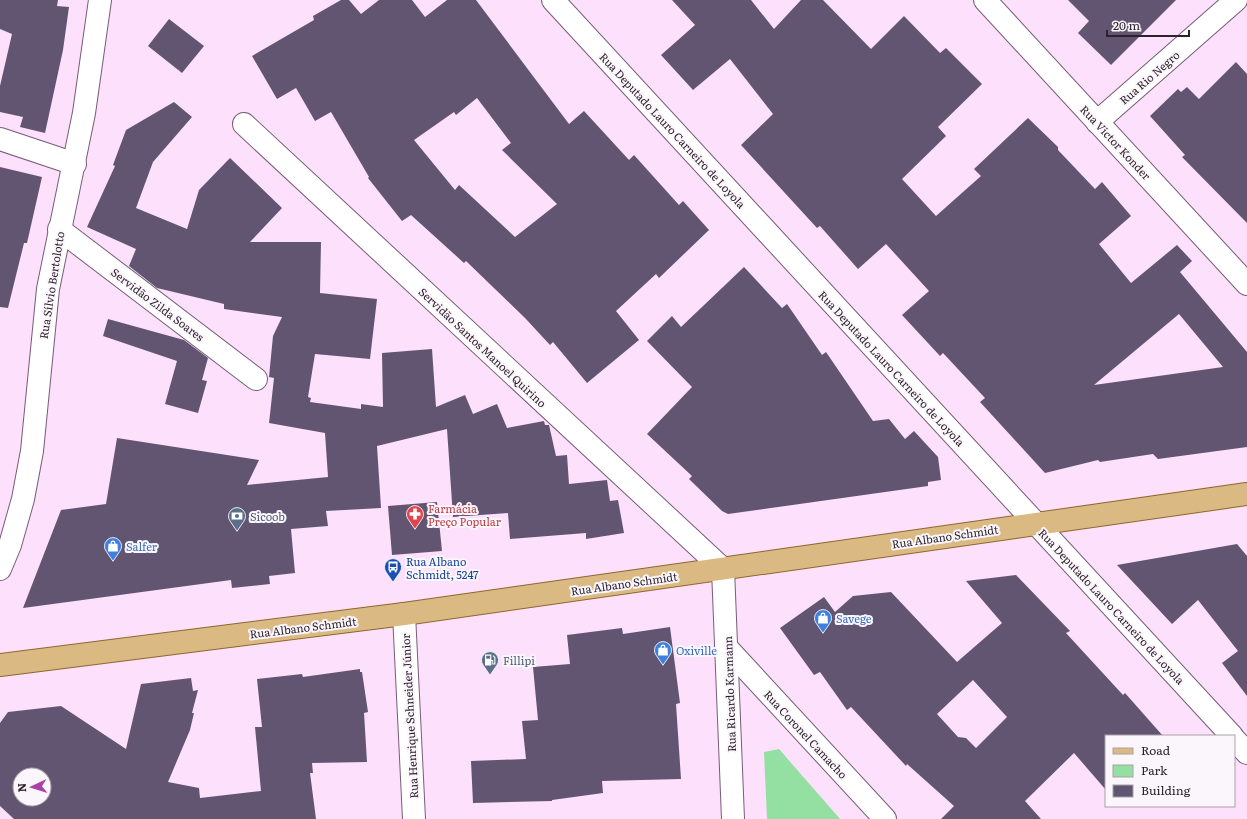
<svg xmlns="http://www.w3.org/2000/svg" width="1247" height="819" font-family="Literata,serif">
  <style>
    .green { fill: #94dfa2 }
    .building { fill: #625572; fill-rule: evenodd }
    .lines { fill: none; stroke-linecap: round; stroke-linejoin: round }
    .street-casing { stroke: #765d76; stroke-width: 24 }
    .primary-casing { stroke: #8e662d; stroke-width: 24 }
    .street { stroke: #fff; stroke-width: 22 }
    .primary { stroke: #dbb982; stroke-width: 22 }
    .labels { text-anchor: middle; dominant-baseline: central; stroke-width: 4; stroke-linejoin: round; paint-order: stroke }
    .street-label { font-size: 11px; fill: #2d222c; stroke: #fbf6fb }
    .health-label { font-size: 11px; fill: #be3a42; stroke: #fbf6fb; text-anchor: start }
    .service-label { font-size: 11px; fill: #4e5e75; stroke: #fbf6fb; text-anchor: start }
    .shop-label { font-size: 11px; fill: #366cbe; stroke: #fbf6fb; text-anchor: start }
    .transit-label { font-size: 11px; fill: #164399; stroke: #fbf6fb; text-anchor: start }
  </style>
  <rect width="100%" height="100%" fill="#fde0fc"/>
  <polygon class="green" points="779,749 840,819 767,819 764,752"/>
  <g class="building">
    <polygon points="0,0 58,0 57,6 69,7 63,50 45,133 20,127 23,117 0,112 0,86 12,34 0,29"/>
    <path d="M341,0H349L361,14L379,0H412L425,17L447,0H476L569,124L584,111L629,160L634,155L679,205L683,201L709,230L659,278L656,274L616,311L639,340L587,383L553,342L550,345L525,318L466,261L464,263L411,215L402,221L368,178L369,177L331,112L315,121L296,88L277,99L252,56L314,20L313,16ZM477,98L511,143L502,150L557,204L515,237L459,185L455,190L414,140L454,112L456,115Z"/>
    <path d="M672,0H751L774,29L801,0H823L871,49L904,16L940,53L946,48L982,84L938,127L946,136L902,179L936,216L981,176L974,169L1028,118L1058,147V150L1095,189L1102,182L1131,216L1099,244L1131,283L1177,245L1192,261L1180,272L1247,352V447L1158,459L1153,454L1100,462L1098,460L1045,473L980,402L985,398L943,353L940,356L902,315L929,291L886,244L858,269L820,226L817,228L741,145L773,114L730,59L693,90L661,55L695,25ZM1179,314L1223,367L1094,385Z"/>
    <polygon points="1068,0 1176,0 1111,65 1078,33 1089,21"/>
    <polygon points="169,19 204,46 182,73 148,46"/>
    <polygon points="1236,62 1247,74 1247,223 1182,157 1185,155 1150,116 1178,89 1181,92 1187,87 1199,99"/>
    <polygon points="174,102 192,117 153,162 136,208 187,229 199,190 230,158 282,208 250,242 321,242 320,293 377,299 370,359 315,354 308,397 311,398 310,402 361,409 361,404 383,407 382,353 432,349 436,407 465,395 473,414 497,404 507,428 544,421 545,425 549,425 556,456 567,455 569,484 607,480 610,501 618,500 624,533 586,539 586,533 510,539 508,513 453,517 447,429 377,446 381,508 326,511 328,526 291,529 295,573 269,576 270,584 232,588 231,580 23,608 61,510 106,504 117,438 259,460 247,485 328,477 325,433 269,423 274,378 269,377 273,336 282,317 224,309 224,304 157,288 129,266 136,249 87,227 115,166 113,165 126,130"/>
    <polygon points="0,167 42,177 27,243 24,243 8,308 0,307"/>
    <polygon points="744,267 782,308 787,304 822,355 826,352 873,421 889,419 905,439 914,431 938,457 941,480 928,482 928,486 728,514 722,511 689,479 692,476 647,434 692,387 647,341 672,316 681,327"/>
    <polygon points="108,319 184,340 208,358 202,380 207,381 198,413 165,404 177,361 103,336"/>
    <polygon points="437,502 442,551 392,555 388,506"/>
    <polygon points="1237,544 1247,556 1247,696 1222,663 1238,651 1198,600 1172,624 1117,565"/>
    <path d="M1016,575L1070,631L1066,633L1123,695L1125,693L1163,736H1106V790L1074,753L1025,801L1041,819H941L954,806L907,764L906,766L851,707L847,710L820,672L814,675L780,628L824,597L835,612L853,596L891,592L957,662L1002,623L966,581ZM973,680L1007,717L976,748L966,738L958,737L937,714Z"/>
    <polygon points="670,627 680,703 676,704 681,779 602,781 603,793 552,800 552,801 473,803 471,761 526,759 522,721 538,720 533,667 570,664 567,635 622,628 623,634"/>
    <path d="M360,669V672H362L368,712L364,713L367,762L312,763L313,773H310L316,819H14L0,806V723L8,712L61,706L126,749L141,684L191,678L193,691L198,690L192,713H194L190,730L168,782L199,788L200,798L261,791L255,727H262L257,679L302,674L303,677ZM20,775H44V799H20Z"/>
  </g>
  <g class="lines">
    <g class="street-casing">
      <g id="street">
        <polyline points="553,0 1232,736"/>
        <polyline points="985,0 1247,284"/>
        <polyline points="1097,122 1236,0"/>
        <polyline points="244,124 723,569 733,819"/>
        <polyline points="0,139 75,164"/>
        <polyline points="59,229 256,379"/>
        <polyline points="0,569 10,545 23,499 32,451 48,289 84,113 100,0"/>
        <polyline points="404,614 414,819"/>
        <polyline points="727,648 885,819"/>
        <polyline points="1234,739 1247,753"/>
      </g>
    </g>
    <g class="primary-casing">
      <polyline id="primary" points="0,665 404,614 1247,494"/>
    </g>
    <use href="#street" class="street"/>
    <use href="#primary" class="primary"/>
  </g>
  <defs>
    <g id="pharmacy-pin" transform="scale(0.9)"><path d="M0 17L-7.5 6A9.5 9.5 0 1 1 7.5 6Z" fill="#e0444e" stroke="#fbf6fb"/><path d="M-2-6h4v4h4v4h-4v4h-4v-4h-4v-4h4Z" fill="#fff"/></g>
    <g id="bank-pin" transform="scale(0.9)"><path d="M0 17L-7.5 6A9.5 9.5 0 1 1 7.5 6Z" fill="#5c6f8a" stroke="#fbf6fb"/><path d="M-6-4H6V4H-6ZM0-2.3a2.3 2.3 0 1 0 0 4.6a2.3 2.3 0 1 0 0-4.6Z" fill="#fff"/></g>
    <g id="shop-pin" transform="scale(0.9)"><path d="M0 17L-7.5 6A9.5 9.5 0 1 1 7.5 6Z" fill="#3f7fe0" stroke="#fbf6fb"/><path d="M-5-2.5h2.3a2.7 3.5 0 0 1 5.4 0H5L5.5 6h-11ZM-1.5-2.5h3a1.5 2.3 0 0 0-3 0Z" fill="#fff"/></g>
    <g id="bus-pin" transform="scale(0.9)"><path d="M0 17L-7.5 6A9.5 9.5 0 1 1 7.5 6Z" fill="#1a4fb4" stroke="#fbf6fb"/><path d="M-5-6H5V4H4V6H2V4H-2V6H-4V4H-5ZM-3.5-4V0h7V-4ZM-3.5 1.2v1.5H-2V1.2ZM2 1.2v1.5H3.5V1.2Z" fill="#fff"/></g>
    <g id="fuel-pin" transform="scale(0.9)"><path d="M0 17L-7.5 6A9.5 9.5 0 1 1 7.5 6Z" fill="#5c6f8a" stroke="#fbf6fb"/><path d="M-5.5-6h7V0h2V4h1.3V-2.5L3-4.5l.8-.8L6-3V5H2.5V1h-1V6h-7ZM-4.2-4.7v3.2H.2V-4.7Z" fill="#fff"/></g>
  </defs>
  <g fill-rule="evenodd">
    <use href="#pharmacy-pin" x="415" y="514"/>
    <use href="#bank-pin" x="237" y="516"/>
    <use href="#shop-pin" x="113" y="546"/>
    <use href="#bus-pin" x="393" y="567"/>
    <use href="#shop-pin" x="823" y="618"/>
    <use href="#shop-pin" x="663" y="650"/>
    <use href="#fuel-pin" x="490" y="660"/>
  </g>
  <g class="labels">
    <g class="street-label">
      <text transform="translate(1149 77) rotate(-41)">Rua Rio Negro</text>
      <text transform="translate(673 130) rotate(47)">Rua Deputado Lauro Carneiro de Loyola</text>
      <text transform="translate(1116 142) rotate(47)">Rua Victor Konder</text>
      <text transform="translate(51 285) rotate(-81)">Rua Sílvio Bertolotto</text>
      <text transform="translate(158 304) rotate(37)">Servidão Zilda Soares</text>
      <text transform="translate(483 347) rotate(43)">Servidão Santos Manoel Quirino</text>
      <text transform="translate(892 368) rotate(47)">Rua Deputado Lauro Carneiro de Loyola</text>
      <text transform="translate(945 536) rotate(-8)">Rua Albano Schmidt</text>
      <text transform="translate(624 583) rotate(-8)">Rua Albano Schmidt</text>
      <text transform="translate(1112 606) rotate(47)">Rua Deputado Lauro Carneiro de Loyola</text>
      <text transform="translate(303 627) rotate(-7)">Rua Albano Schmidt</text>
      <text transform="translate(729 694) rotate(-92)">Rua Ricardo Karmann</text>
      <text transform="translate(409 716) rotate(-93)">Rua Henrique Schneider Júnior</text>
      <text transform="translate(806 734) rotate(47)">Rua Coronel Camacho</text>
    </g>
    <g class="health-label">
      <text x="428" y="508">Farmácia<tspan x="428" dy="13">Preço Popular</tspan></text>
    </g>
    <g class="service-label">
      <text x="250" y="516">Sicoob</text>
      <text x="503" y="660">Fillipi</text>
    </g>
    <g class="shop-label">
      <text x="126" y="546">Salfer</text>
      <text x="836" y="618">Savege</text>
      <text x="676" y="650">Oxiville</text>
    </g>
    <g class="transit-label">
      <text x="406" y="561">Rua Albano<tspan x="406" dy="13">Schmidt, 5247</tspan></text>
    </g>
  </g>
  <rect x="1105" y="735" width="130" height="72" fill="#fbf6fb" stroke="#a9a1a8"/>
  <rect x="1113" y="748" width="20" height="6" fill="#dbb982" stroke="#a9a1a8"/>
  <text x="1141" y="755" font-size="12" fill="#2d222c">Road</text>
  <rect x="1113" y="765" width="20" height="12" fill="#94dfa2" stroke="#a9a1a8"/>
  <text x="1141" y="775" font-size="12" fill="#2d222c">Park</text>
  <rect x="1113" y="785" width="20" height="12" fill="#625572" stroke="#a9a1a8"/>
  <text x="1141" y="795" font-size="12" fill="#2d222c">Building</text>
  <g transform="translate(32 787) rotate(266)"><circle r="19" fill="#fbf6fb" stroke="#a9a1a8"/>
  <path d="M0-3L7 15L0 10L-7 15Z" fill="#aa41a4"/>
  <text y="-6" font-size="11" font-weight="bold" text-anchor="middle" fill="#2d222c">N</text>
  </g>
  <path d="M1107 30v6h82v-6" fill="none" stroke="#2d222c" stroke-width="2"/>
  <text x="1113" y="30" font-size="12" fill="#2d222c" stroke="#fbf6fb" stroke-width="3" paint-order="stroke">20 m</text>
</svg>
